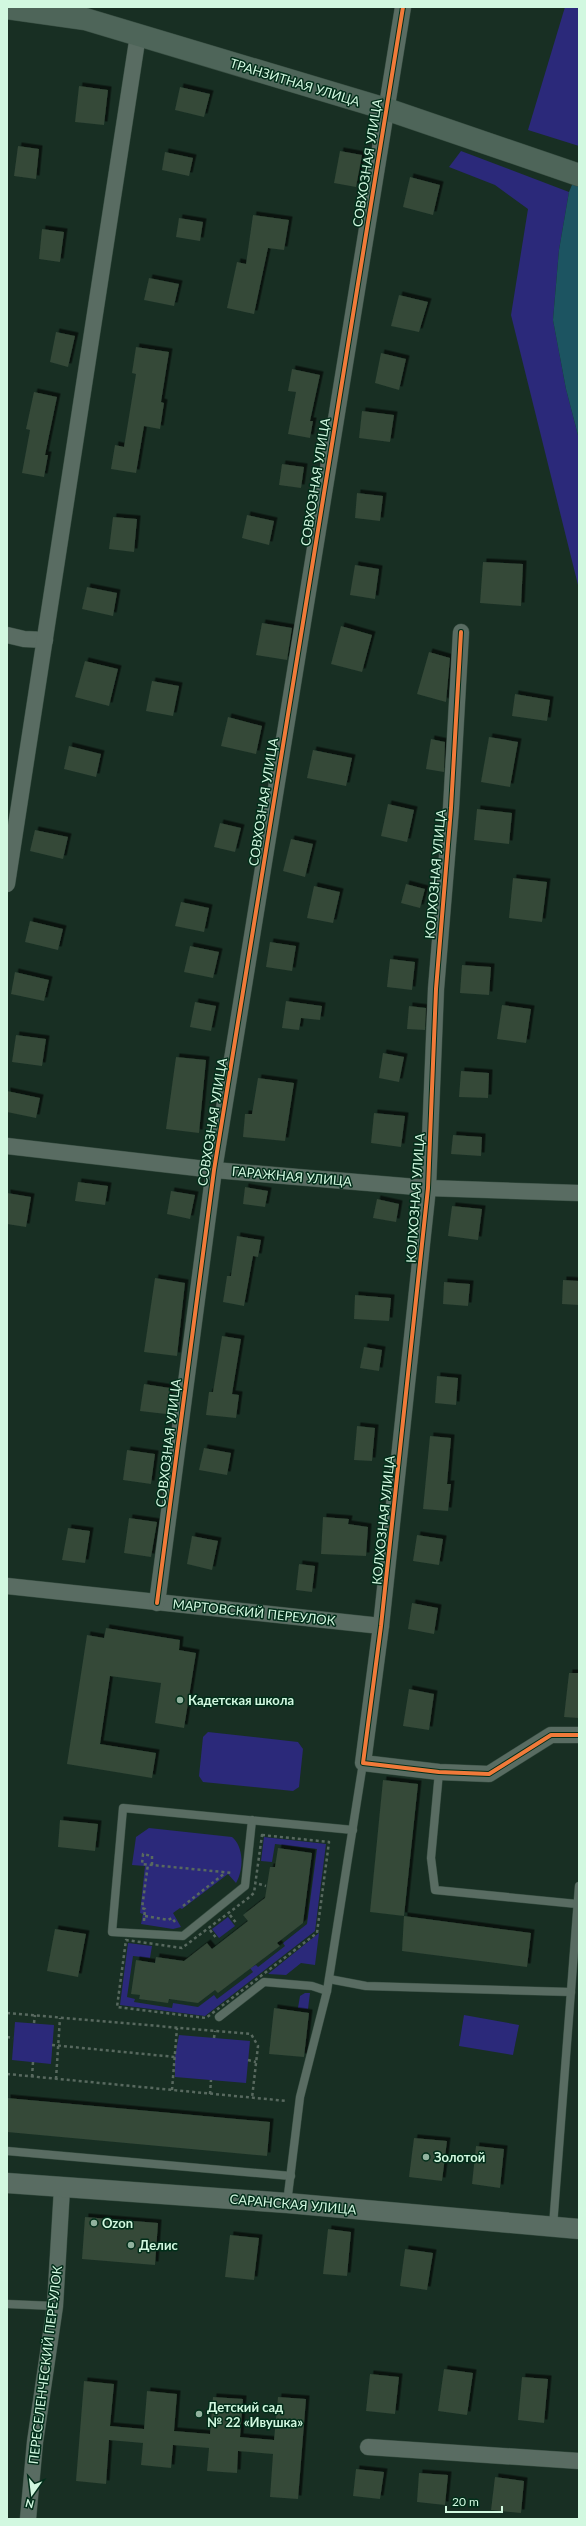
<svg xmlns="http://www.w3.org/2000/svg" width="586" height="2526" font-family="Lato,sans-serif">
  <style>
    .green { fill: #2b297a }
    .water { fill: #1c5461 }
    .building { fill: #344838; filter: url(#shadow) }
    .lines { fill: none; stroke-linecap: round; stroke-linejoin: round }
    .service-casing { stroke: #374d41; stroke-width: 9 }
    .minor-casing { stroke: #374d41; stroke-width: 17 }
    .tertiary-casing { stroke: #374d41; stroke-width: 21 }
    .secondary-casing { stroke: #374d41; stroke-width: 23 }
    .path { stroke: #58695f; stroke-width: 2.5; stroke-dasharray: 3 3; stroke-linecap: butt }
    .service { stroke: #596c62; stroke-width: 8 }
    .minor { stroke: #596c62; stroke-width: 16 }
    .tertiary { stroke: #596c62; stroke-width: 20 }
    .secondary { stroke: #4e6559; stroke-width: 22 }
    .cycleway-casing { stroke: #022e1a; stroke-width: 6 }
    .cycleway { stroke: #f17a3a; stroke-width: 4 }
    .poi-dot { fill: #91b29e; stroke: #022e1a; stroke-width: 1.5 }
    .labels { text-anchor: middle; dominant-baseline: central; stroke-width: 3; stroke-linejoin: round; paint-order: stroke }
    .street-label { font-size: 13px; fill: #d2f8e0; stroke: #022e1a }
    .poi-label { font-size: 13px; font-weight: bold; fill: #d2f8e0; stroke: #022e1a; text-anchor: start }
  </style>
  <defs>
    <filter id="shadow"><feDropShadow dx="3.5" dy="-3.5" stdDeviation="0" flood-color="#0009"/></filter>
  </defs>
  <rect width="100%" height="100%" fill="#182f23"/>
  <g class="green">
    <polygon points="565,7 579,7 579,146 528,130"/>
    <polygon points="461,151 569,192 559,250 553,320 566,389 579,439 579,589 511,315 528,209 495,185 449,167"/>
    <polygon points="208,1732 298,1742 303,1749 299,1787 293,1791 203,1782 199,1776 203,1737"/>
    <path d="M149,1828L232,1837C244,1847 244,1870 236,1883L228,1874L182,1909L180,1908L173,1913L181,1927L173,1929L141,1924L143,1914L140,1913L145,1866L132,1865L136,1837Z"/>
    <polygon points="264,1837 326,1844 315,1931 205,2016 120,2005 128,1943 152,1946 150,1958 133,1956 127,1997 135,1999 134,2002 172,2008 173,2003 198,2007 214,1995 217,1999 253,1972 250,1968 256,1965 258,1967 285,1946 283,1943 307,1924 317,1849 275,1844 272,1862 261,1861"/>
    <polygon points="228,1917 235,1926 219,1938 212,1929"/>
    <polygon points="319,1933 315,1965 301,1963 286,1975 268,1974"/>
    <polygon points="305,1993 310,1993 308,2009 298,2008 300,1996"/>
    <polygon points="464,2015 519,2025 513,2055 459,2046"/>
    <polygon points="15,2022 54,2025 51,2064 12,2060"/>
    <polygon points="179,2035 250,2041 246,2083 175,2077 175,2057"/>
  </g>
  <polygon class="water" points="579,168 579,439 566,389 553,320 559,250 569,192"/>
  <g class="building">
    <polygon points="79,86 108,90 104,125 75,122"/>
    <polygon points="180,87 210,94 204,117 175,110"/>
    <polygon points="18,146 39,149 36,179 14,176"/>
    <polygon points="340,151 362,155 356,187 334,183"/>
    <polygon points="165,152 193,158 189,176 162,170"/>
    <polygon points="410,177 440,185 433,215 403,207"/>
    <polygon points="253,215 289,220 284,250 268,248 254,314 227,308 237,262 246,264"/>
    <polygon points="179,218 203,222 200,241 176,237"/>
    <polygon points="42,229 64,232 60,262 39,259"/>
    <polygon points="149,278 179,284 174,306 144,300"/>
    <polygon points="399,295 428,302 419,332 391,326"/>
    <polygon points="56,332 75,336 68,367 50,362"/>
    <polygon points="136,347 169,352 161,402 164,403 160,429 144,426 136,473 111,469 115,445 124,447 136,374 132,373"/>
    <polygon points="381,353 406,359 399,390 375,383"/>
    <polygon points="292,369 320,375 310,421 313,421 310,438 288,434 296,392 288,391"/>
    <polygon points="34,392 57,397 45,455 48,455 44,477 22,473 30,430 26,429"/>
    <polygon points="362,411 394,415 390,442 359,438"/>
    <polygon points="282,464 304,467 301,488 279,485"/>
    <polygon points="357,493 383,496 380,521 355,518"/>
    <polygon points="247,515 274,521 269,545 242,538"/>
    <polygon points="113,517 137,519 134,552 109,549"/>
    <polygon points="483,562 523,564 521,606 480,603"/>
    <polygon points="355,565 379,569 375,599 350,595"/>
    <polygon points="87,587 117,593 113,616 82,609"/>
    <polygon points="262,623 292,628 287,660 256,655"/>
    <polygon points="341,626 372,635 362,672 331,664"/>
    <polygon points="429,652 450,658 446,702 417,694"/>
    <polygon points="85,661 118,669 109,706 75,697"/>
    <polygon points="152,681 179,686 173,716 146,711"/>
    <polygon points="515,694 550,700 547,721 512,716"/>
    <polygon points="228,717 262,726 256,754 221,746"/>
    <polygon points="489,737 518,742 510,787 481,782"/>
    <polygon points="431,739 445,742 444,772 426,769"/>
    <polygon points="69,746 101,754 96,777 64,769"/>
    <polygon points="313,750 352,758 346,786 307,778"/>
    <polygon points="388,804 414,810 407,842 381,836"/>
    <polygon points="477,809 512,813 509,844 474,840"/>
    <polygon points="220,823 241,828 235,852 214,847"/>
    <polygon points="35,830 68,837 63,859 30,851"/>
    <polygon points="291,839 313,844 305,877 283,871"/>
    <polygon points="513,878 547,882 542,922 509,918"/>
    <polygon points="406,884 425,889 420,908 401,903"/>
    <polygon points="314,886 340,892 333,923 307,918"/>
    <polygon points="181,902 209,908 204,932 175,926"/>
    <polygon points="30,921 63,929 58,950 25,942"/>
    <polygon points="270,942 296,946 292,971 266,967"/>
    <polygon points="190,946 219,952 213,978 184,972"/>
    <polygon points="390,959 415,962 412,990 387,987"/>
    <polygon points="462,965 491,967 489,995 460,993"/>
    <polygon points="15,972 49,980 44,1001 11,994"/>
    <polygon points="286,1001 322,1006 320,1020 301,1018 299,1030 282,1028"/>
    <polygon points="195,1002 216,1006 211,1031 190,1027"/>
    <polygon points="502,1005 531,1009 526,1043 497,1039"/>
    <polygon points="409,1006 426,1008 425,1030 407,1029"/>
    <polygon points="16,1035 46,1039 42,1066 12,1062"/>
    <polygon points="383,1053 404,1057 399,1082 379,1078"/>
    <polygon points="176,1057 206,1060 199,1133 166,1129"/>
    <polygon points="461,1071 489,1073 488,1098 459,1097"/>
    <polygon points="258,1078 294,1083 285,1141 243,1137 245,1114 252,1114"/>
    <polygon points="7,1091 40,1098 36,1118 7,1112"/>
    <polygon points="374,1113 405,1116 401,1147 371,1143"/>
    <polygon points="453,1135 482,1137 481,1156 451,1154"/>
    <polygon points="78,1182 108,1186 105,1205 75,1201"/>
    <polygon points="245,1187 268,1191 265,1207 243,1204"/>
    <polygon points="171,1191 195,1195 190,1219 167,1214"/>
    <polygon points="7,1193 31,1197 26,1227 7,1224"/>
    <polygon points="377,1199 399,1204 396,1222 373,1218"/>
    <polygon points="452,1206 482,1209 478,1240 448,1236"/>
    <polygon points="237,1236 261,1240 258,1257 253,1256 244,1306 223,1302 227,1276 231,1276"/>
    <polygon points="155,1278 185,1283 177,1356 144,1352"/>
    <polygon points="563,1280 579,1281 579,1305 562,1304"/>
    <polygon points="444,1282 470,1284 468,1306 443,1304"/>
    <polygon points="355,1295 391,1298 389,1321 354,1319"/>
    <polygon points="222,1336 241,1339 232,1394 239,1395 236,1418 206,1415 209,1392 213,1392"/>
    <polygon points="364,1347 382,1350 379,1371 360,1368"/>
    <polygon points="437,1376 458,1378 456,1405 435,1403"/>
    <polygon points="144,1384 170,1388 166,1414 140,1411"/>
    <polygon points="357,1426 375,1428 372,1461 354,1460"/>
    <polygon points="430,1436 451,1438 447,1484 451,1484 448,1511 423,1509"/>
    <polygon points="204,1448 231,1453 227,1475 199,1470"/>
    <polygon points="127,1450 155,1454 151,1484 123,1480"/>
    <polygon points="323,1517 349,1519 348,1524 368,1527 366,1556 321,1554"/>
    <polygon points="129,1518 157,1522 151,1557 124,1553"/>
    <polygon points="68,1528 90,1531 85,1563 62,1560"/>
    <polygon points="417,1535 443,1539 439,1565 413,1561"/>
    <polygon points="192,1536 218,1541 212,1570 187,1564"/>
    <polygon points="299,1564 315,1566 312,1592 296,1590"/>
    <polygon points="412,1603 438,1608 434,1634 408,1629"/>
    <polygon points="106,1628 180,1640 179,1650 196,1653 184,1728 155,1723 161,1683 110,1676 100,1744 156,1753 152,1778 67,1764 87,1635 104,1638"/>
    <polygon points="569,1673 579,1673 579,1718 564,1717"/>
    <polygon points="409,1689 434,1694 429,1730 403,1726"/>
    <polygon points="383,1780 418,1784 404,1916 370,1912"/>
    <polygon points="60,1820 98,1824 95,1851 58,1847"/>
    <polygon points="278,1848 312,1853 303,1923 277,1943 280,1946 218,1993 215,1990 198,2003 169,1999 168,2003 139,1999 140,1995 131,1994 136,1960 155,1963 156,1957 184,1961 207,1943 212,1949 248,1921 243,1915 265,1898 270,1867 275,1867"/>
    <polygon points="404,1916 531,1933 527,1967 402,1951"/>
    <polygon points="55,1929 86,1934 78,1977 47,1971"/>
    <polygon points="274,2008 309,2013 304,2057 269,2054"/>
    <polygon points="7,2098 270,2122 267,2156 7,2132"/>
    <polygon points="414,2138 447,2141 442,2181 409,2177"/>
    <polygon points="476,2146 504,2149 500,2188 472,2184"/>
    <polygon points="85,2217 158,2223 155,2265 82,2259"/>
    <polygon points="328,2229 351,2232 347,2276 323,2274"/>
    <polygon points="230,2235 259,2238 254,2280 225,2277"/>
    <polygon points="405,2249 433,2253 427,2290 400,2286"/>
    <polygon points="444,2369 473,2373 467,2415 438,2411"/>
    <polygon points="370,2374 399,2377 395,2414 366,2411"/>
    <polygon points="522,2377 548,2379 544,2423 518,2420"/>
    <polygon points="84,2381 114,2384 110,2426 144,2429 147,2391 177,2394 174,2431 210,2434 213,2397 243,2399 240,2437 274,2440 278,2397 306,2399 298,2499 270,2497 273,2454 238,2451 237,2473 207,2471 209,2448 173,2445 171,2468 141,2465 143,2443 109,2440 106,2484 76,2481"/>
    <polygon points="356,2469 384,2472 380,2499 353,2496"/>
    <polygon points="419,2473 448,2475 445,2505 417,2502"/>
    <polygon points="495,2477 524,2481 521,2513 491,2510"/>
  </g>
  <g class="lines">
    <g class="service-casing">
      <g id="service">
        <polyline points="439,1772 431,1858 435,1890 577,1904"/>
        <polyline points="252,1820 245,1886 183,1936 112,1932 123,1808 353,1830"/>
        <polyline points="329,1979 366,1986 571,1992"/>
        <polyline points="219,2017 264,1982 312,1986 327,1991"/>
        <polyline points="7,2151 291,2176"/>
        <polyline points="287,2203 300,2097 327,1991 363,1763"/>
        <polyline points="553,2226 579,1886"/>
        <polyline points="7,2304 55,2306"/>
      </g>
    </g>
    <g class="minor-casing">
      <g id="minor">
        <polyline points="461,632 451,808 436,989 428,1188 381,1626 363,1763 439,1772 489,1774 551,1735 579,1735"/>
        <polyline points="7,635 24,639 45,640"/>
        <polyline points="7,884 138,35"/>
        <polyline points="7,1146 214,1170 428,1188 579,1193"/>
        <polyline points="7,1586 381,1626"/>
        <polyline points="157,1603 214,1170 403,7"/>
        <polyline points="368,2447 579,2461"/>
        <polyline points="28,2519 35,2442 55,2306 62,2188"/>
      </g>
    </g>
    <g class="tertiary-casing">
      <polyline id="tertiary" points="7,2183 287,2203 579,2229"/>
    </g>
    <g class="secondary-casing">
      <polyline id="secondary" points="7,8 85,19 386,109 579,175"/>
    </g>
    <g class="path">
      <polygon points="262,1835 329,1842 317,1933 206,2018 117,2007 126,1940 182,1948 247,1899 254,1893"/>
      <polyline points="152,1865 152,1856 143,1854 142,1864 233,1873"/>
      <polyline points="259,1884 266,1886"/>
      <polyline points="183,1906 225,1873"/>
      <polyline points="230,1915 237,1924"/>
      <polyline points="145,1916 168,1920 172,1918 175,1922"/>
      <polyline points="144,1921 145,1909 142,1908 148,1864"/>
      <polyline points="210,1930 217,1939"/>
      <polyline points="7,2013 251,2034 258,2046 252,2098"/>
      <polyline points="34,2023 35,2015"/>
      <polyline points="7,2037 13,2038"/>
      <polyline points="214,2038 215,2031"/>
      <polyline points="52,2045 175,2057"/>
      <polyline points="248,2060 256,2062"/>
      <polyline points="7,2074 287,2101"/>
      <polyline points="32,2077 33,2062"/>
      <polyline points="56,2079 60,2018"/>
      <polyline points="172,2090 177,2028"/>
      <polyline points="210,2094 211,2080"/>
    </g>
    <use href="#service" class="service"/>
    <use href="#minor" class="minor"/>
    <use href="#tertiary" class="tertiary"/>
    <use href="#secondary" class="secondary"/>
    <g class="cycleway-casing">
      <g id="cycleway">
        <polyline points="461,632 451,808 436,989 428,1188 381,1626 363,1763 439,1772 489,1774 551,1735 579,1735"/>
        <polyline points="157,1603 214,1170 403,7"/>
      </g>
    </g>
    <use href="#cycleway" class="cycleway"/>
  </g>
  <g class="poi-dot">
    <circle cx="180" cy="1700" r="4"/>
    <circle cx="426" cy="2157" r="4"/>
    <circle cx="94" cy="2223" r="4"/>
    <circle cx="131" cy="2245" r="4"/>
    <circle cx="199" cy="2414" r="4"/>
  </g>
  <g class="labels">
    <g class="street-label">
      <text transform="translate(295 82) rotate(17)">ТРАНЗИТНАЯ УЛИЦА</text>
      <text transform="translate(367 163) rotate(-81)">СОВХОЗНАЯ УЛИЦА</text>
      <text transform="translate(315 482) rotate(-81)">СОВХОЗНАЯ УЛИЦА</text>
      <text transform="translate(263 802) rotate(-81)">СОВХОЗНАЯ УЛИЦА</text>
      <text transform="translate(435 874) rotate(-85)">КОЛХОЗНАЯ УЛИЦА</text>
      <text transform="translate(212 1122) rotate(-81)">СОВХОЗНАЯ УЛИЦА</text>
      <text transform="translate(292 1176) rotate(5)">ГАРАЖНАЯ УЛИЦА</text>
      <text transform="translate(415 1198) rotate(-86)">КОЛХОЗНАЯ УЛИЦА</text>
      <text transform="translate(168 1443) rotate(-83)">СОВХОЗНАЯ УЛИЦА</text>
      <text transform="translate(383 1520) rotate(-84)">КОЛХОЗНАЯ УЛИЦА</text>
      <text transform="translate(254 1612) rotate(6)">МАРТОВСКИЙ ПЕРЕУЛОК</text>
      <text transform="translate(293 2204) rotate(5)">САРАНСКАЯ УЛИЦА</text>
      <text transform="translate(45 2365) rotate(-83)">ПЕРЕСЕЛЕНЧЕСКИЙ ПЕРЕУЛОК</text>
    </g>
    <g class="poi-label">
      <text x="188" y="1700">Кадетская школа</text>
      <text x="434" y="2157">Золотой</text>
      <text x="102" y="2223">Ozon</text>
      <text x="139" y="2245">Делис</text>
      <text x="207" y="2407">Детский сад<tspan x="207" dy="15">№ 22 «Ивушка»</tspan></text>
    </g>
  </g>
  <rect width="586" height="2526" fill="none" stroke="#d2f8e0" stroke-width="16"/>
  <g transform="translate(32 2494) rotate(194)" stroke="#022e1a" stroke-width="3" paint-order="stroke">
  <path d="M0-3L7 15L0 10L-7 15Z" fill="#d2f8e0"/>
  <text y="-6" font-size="11" font-weight="bold" text-anchor="middle" fill="#d2f8e0">N</text>
  </g>
  <path d="M446 2506v6h56v-6" fill="none" stroke="#d2f8e0" stroke-width="2"/>
  <text x="452" y="2506" font-size="12" fill="#d2f8e0" stroke="#022e1a" stroke-width="3" paint-order="stroke">20 m</text>
</svg>
